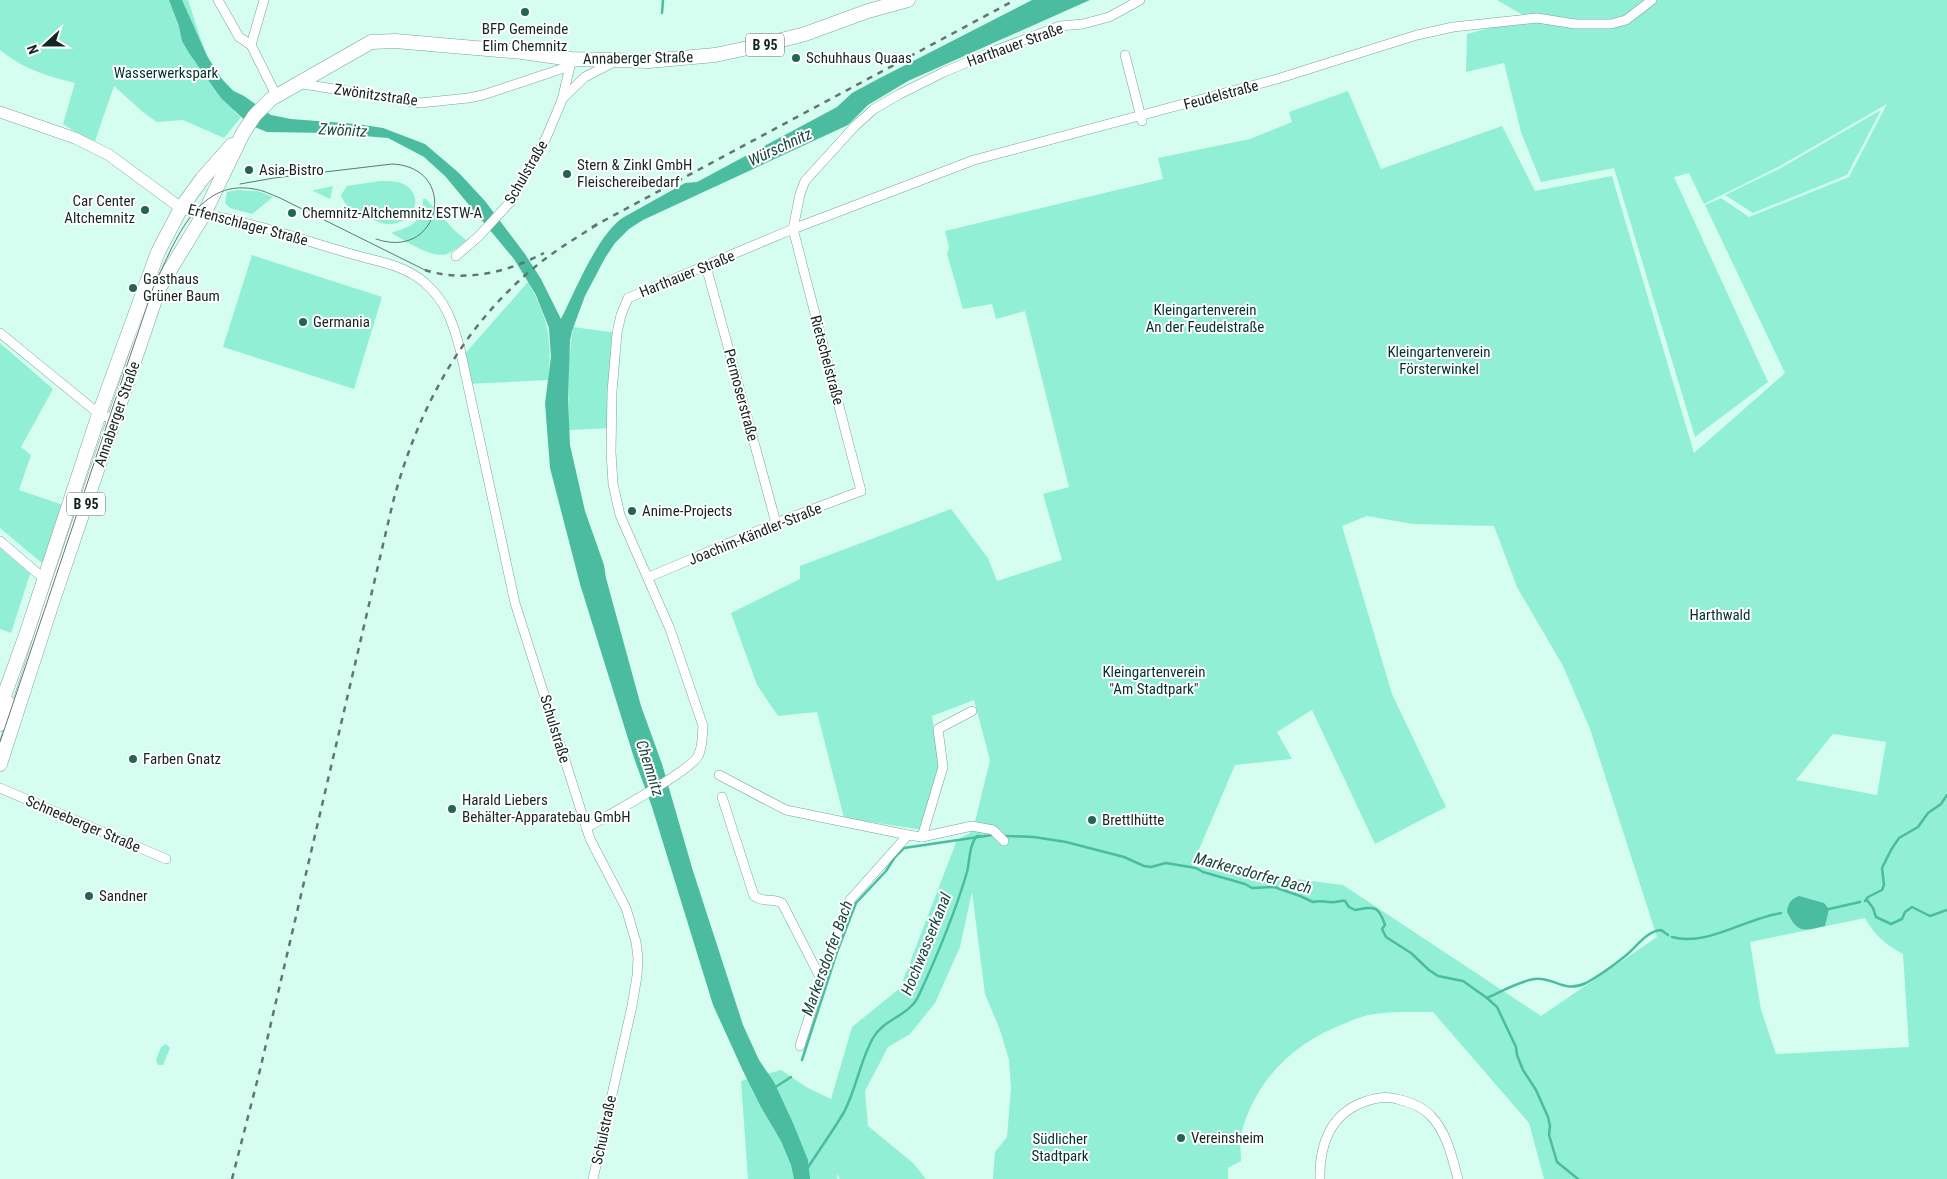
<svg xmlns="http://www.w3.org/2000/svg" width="1947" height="1179" font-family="'Roboto Condensed',sans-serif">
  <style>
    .green { fill: #91efd5; fill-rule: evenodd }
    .water { fill: #4cbca0 }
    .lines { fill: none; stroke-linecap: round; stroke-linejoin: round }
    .stream { stroke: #4cbca0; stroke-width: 2.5 }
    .minor-casing { stroke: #7ca397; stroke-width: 10 }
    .tertiary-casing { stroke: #7ca397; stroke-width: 11 }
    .secondary-casing { stroke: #7ca397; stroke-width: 12 }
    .primary-casing { stroke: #7ca397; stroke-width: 15 }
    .minor { stroke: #fff; stroke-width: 9 }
    .tertiary { stroke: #fff; stroke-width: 10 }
    .secondary { stroke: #fff; stroke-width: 11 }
    .primary { stroke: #fff; stroke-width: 14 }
    .tram { stroke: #5e7870; stroke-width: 1 }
    .rail { stroke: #5e7870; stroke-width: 2.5; stroke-dasharray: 6 6; stroke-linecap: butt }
    .poi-dot { fill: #226555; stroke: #fff; stroke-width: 2 }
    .labels { text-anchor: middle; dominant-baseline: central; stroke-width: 4; stroke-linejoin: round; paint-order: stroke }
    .shield { fill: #fff; stroke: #5b6663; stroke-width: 1 }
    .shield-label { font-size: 14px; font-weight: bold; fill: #152520 }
    .poi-label { font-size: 15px; fill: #152520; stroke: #fff; text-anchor: start }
    .street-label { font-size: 15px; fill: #152520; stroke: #fff }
    .park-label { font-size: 15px; fill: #003328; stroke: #fff }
    .water-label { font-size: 16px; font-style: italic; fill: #19493d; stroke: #fff }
  </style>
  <rect width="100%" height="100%" fill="#d5fef1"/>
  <g class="green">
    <path d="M0,0H188C200,34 208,80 244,96L234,111L241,117L224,138L183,120L157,122L144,113L114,86L94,144L63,124L75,83C46,76 24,69 0,50Z"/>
    <path d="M1497,0H1947V1179H1544L1529,1123L1433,1012C1411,1012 1389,1011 1368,1015C1360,1017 1353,1020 1346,1023C1296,1041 1256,1079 1242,1131C1239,1140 1241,1152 1241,1161L1228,1168V1179H993L995,1152L1007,1137L1011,1087L1009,1060L1000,1030L985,994L972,892L960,947L935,1003L910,1034L888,1047L865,1091L868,1126L913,1163L926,1179H840L837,1174V1179H748L741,1081L781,1070L806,1087L831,1099L852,1027L900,988L957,840L970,833L974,826L990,760L974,700L932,716L940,767L923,830L844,818L817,712L778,716L757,685L731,613L800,579V566L951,509L988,558L997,581L1062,560L1043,494L1069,487L1025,311L996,319L992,304L963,309L947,254L949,247L945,231L1163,179L1158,158L1250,139L1292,122L1289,112L1348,91L1381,169L1502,126L1535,191L1612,176L1694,453L1785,373L1705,205L1721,198L1749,217L1849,177L1887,104L1780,166L1704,204L1689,173L1674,177L1768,382L1695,437L1614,168L1541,182L1521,132L1504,63L1466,72L1467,34L1528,18ZM1367,516L1413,524L1494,526L1517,587L1563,666L1590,729L1657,937L1541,1016L1343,885L1192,866L1235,765L1292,759L1277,732L1312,710L1375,844L1446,807L1392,694L1342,526ZM1833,734L1886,742L1877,795L1796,780ZM1865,918C1874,935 1886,945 1903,954L1909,1047L1776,1054L1761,1010L1750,942Z"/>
    <polygon points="1881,110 1847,175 1753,213 1725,195 1779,169"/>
    <path d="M380,181C389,181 400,181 407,186C425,200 411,222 392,224C383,225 374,220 366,217C355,213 345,207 341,195L347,186Z"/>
    <polygon points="333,186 330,199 313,191 314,190"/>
    <polygon points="237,190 258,191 273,197 252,214 230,208 225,203 227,192"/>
    <path d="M423,199H426L454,230L467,241C461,245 454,251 447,254C432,259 406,241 393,234L392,232C411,228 424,220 423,199Z"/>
    <polygon points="252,255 382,297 354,389 223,347"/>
    <path d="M528,282C547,315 553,341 548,380L468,384L462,357Z"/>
    <polygon points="573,327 617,333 611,428 569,430 568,367"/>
    <polygon points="0,343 53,389 21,447 31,455 19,490 66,506 42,563 0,528"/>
    <polygon points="0,548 30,574 11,633 0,629"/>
    <polygon points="166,1044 170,1048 164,1063 163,1065 158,1065 156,1060 161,1047"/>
  </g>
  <g class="water">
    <path d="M169,0H182L207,56L222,79L233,91L244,96L271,115L291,119L357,124L383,128L425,144L459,173L485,201L525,254L541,279L561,319C575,291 599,232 624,217L685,183L697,182L837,107L852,93L878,79L1032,0H1090L908,81L868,105L848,125L643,220L629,229L615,243L605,258L585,296L572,331L570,341L568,398L570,445L585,511L604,565L606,578L641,706L662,764L693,871L743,1025L759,1060L774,1082L793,1123L808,1160L810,1179H794L791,1165L781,1141L761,1107L743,1071L713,1005L652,807L634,758L580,584L550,468L545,403L551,357L549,328L536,295L514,259L445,176L424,157L411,150L388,138L327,133L267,132L250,125L221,98L189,53L182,41L179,26Z"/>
    <path d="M1799,896L1824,903L1829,909L1825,926C1803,931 1798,934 1787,912C1788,903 1791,899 1799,896Z"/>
  </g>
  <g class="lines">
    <g class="stream">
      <polyline points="662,13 663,0"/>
      <path d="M1006,836L1034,837L1066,842L1124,857L1144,866L1151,867L1166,863L1196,868L1203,872L1245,884L1252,888L1274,887L1300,896L1313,902C1323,900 1323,902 1331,902C1336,903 1340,900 1345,901L1349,907L1355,910C1373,907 1378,904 1385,925L1382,929L1386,937L1411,953L1429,970L1438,976L1463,981L1487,998L1497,1007L1516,1047L1517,1055L1523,1070L1536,1090L1548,1117L1550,1126L1549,1135L1557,1162L1578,1179"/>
      <polyline points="1867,900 1873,908 1876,917 1891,924 1902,919 1905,912 1912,907 1930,916 1947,910"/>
      <polyline points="1865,901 1868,897 1882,890 1884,885 1882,868 1891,850 1899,838 1918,827 1928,813 1941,804 1947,795"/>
      <polyline points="1829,909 1860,902"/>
      <path d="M1672,937C1707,947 1746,918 1781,913"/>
      <path d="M1487,998C1502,991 1518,982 1534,979C1554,976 1563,994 1586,983C1597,977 1614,965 1624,957C1635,949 1646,931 1661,930L1668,935"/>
      <polyline points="802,1060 837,952 856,903 886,871 895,857 904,848 992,835"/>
      <polyline points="774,1088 791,1077"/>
      <path d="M807,1169C819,1150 833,1131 844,1112C856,1090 860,1061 873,1038C883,1019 910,1016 919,995C937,956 955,913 967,872C970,860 969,845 977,836H980"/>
    </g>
    <g class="minor-casing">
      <g id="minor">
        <polyline points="218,0 239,37 251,45"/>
        <polyline points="264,0 251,45 276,95"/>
        <polyline points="1125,55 1142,121"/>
        <polyline points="297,83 420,103 468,98 483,95 570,66"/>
        <polyline points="562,99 585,77 614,62"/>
        <path d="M204,214C253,223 300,239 348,253C374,261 404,264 425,283C446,301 453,323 460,349L515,603L590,839L626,908L636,942L638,958L637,976L632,1006L593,1179"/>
        <polyline points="456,256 479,236 511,201 546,138 562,100 571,62"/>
        <polyline points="706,266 776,523"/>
        <polyline points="0,333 99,414 115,420"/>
        <polyline points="0,541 43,578"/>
        <polyline points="649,577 776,523 861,491 793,229 974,160 1277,79 1417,35 1453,27 1537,18 1575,24 1611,24 1626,20 1652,0"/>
        <polyline points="719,775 786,810 908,835 922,837 972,826 993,830 1004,841"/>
        <polyline points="0,788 166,859"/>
        <path d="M722,797L754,896C764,903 772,898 782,903L821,979"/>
        <path d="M586,828C605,817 691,771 698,756C703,747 702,736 703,726L670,629L620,515L613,484L611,452L612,392L617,333L621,315L628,298L793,229L800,194L805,181L855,126L874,109L900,94L944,72L989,53L1060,26L1083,24L1109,17L1140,0"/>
        <polyline points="922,837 943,767 938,729 972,711"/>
        <polyline points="800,1046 821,979 850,900 908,835"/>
        <path d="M1320,1179C1319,1146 1330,1114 1364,1102C1375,1098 1386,1096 1397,1099C1410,1102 1422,1106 1431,1116C1447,1133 1452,1157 1458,1179"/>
      </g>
    </g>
    <g class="tertiary-casing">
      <polyline id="tertiary" points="0,726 9,701"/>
    </g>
    <g class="secondary-casing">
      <polyline id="secondary" points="0,112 75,138 109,155 181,208 204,214"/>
    </g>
    <g class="primary-casing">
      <g id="primary">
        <polyline points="0,707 26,635 99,414 158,252 181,208 202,179 232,145"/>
        <polyline points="0,764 52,603 159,288 204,214 243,133 255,115 271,99 371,42 395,41 522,52 571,59 649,61 715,55 762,45 805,34 868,11 908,0"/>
      </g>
    </g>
    <use href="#minor" class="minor"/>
    <use href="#tertiary" class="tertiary"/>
    <use href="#secondary" class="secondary"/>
    <use href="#primary" class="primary"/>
    <g class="tram">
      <path d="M240,184L274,178L392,164C460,167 441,262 376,239"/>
      <path d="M0,742L153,288C173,247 195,178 254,189C263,190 272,195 280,198L425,270"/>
    </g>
    <g class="rail">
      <polyline points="592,227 1015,0"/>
      <path d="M425,270C465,283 508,272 544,253"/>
      <path d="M232,1179L260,1070L393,502C418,408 464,323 541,262C559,248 579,236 598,224"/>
    </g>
  </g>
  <g class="poi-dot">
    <circle cx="525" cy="12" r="5"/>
    <circle cx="796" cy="58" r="5"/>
    <circle cx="249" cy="170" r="5"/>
    <circle cx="567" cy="174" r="5"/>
    <circle cx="145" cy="210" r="5"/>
    <circle cx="292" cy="213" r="5"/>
    <circle cx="133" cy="288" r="5"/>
    <circle cx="303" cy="322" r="5"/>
    <circle cx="632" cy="511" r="5"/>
    <circle cx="133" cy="759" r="5"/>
    <circle cx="452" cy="809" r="5"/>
    <circle cx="1092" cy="820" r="5"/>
    <circle cx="89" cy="896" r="5"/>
    <circle cx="1181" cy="1138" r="5"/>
  </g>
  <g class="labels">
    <g class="shield">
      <rect x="746" y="33.5" width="38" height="23" rx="4"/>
      <rect x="67" y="492.5" width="38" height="23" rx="4"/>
    </g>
    <g class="shield-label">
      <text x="765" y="45">B 95</text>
      <text x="86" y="504">B 95</text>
    </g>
    <g class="poi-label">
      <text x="525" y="29" text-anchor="middle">BFP Gemeinde<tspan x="525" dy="17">Elim Chemnitz</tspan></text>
      <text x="806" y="58">Schuhhaus Quaas</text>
      <text x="577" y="165">Stern &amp; Zinkl GmbH<tspan x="577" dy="17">Fleischereibedarf</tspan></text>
      <text x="259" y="170">Asia-Bistro</text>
      <text x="135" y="201" text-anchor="end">Car Center<tspan x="135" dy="17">Altchemnitz</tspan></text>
      <text x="302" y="213">Chemnitz-Altchemnitz ESTW-A</text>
      <text x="143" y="279">Gasthaus<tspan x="143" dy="17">Grüner Baum</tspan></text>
      <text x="313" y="322">Germania</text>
      <text x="642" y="511">Anime-Projects</text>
      <text x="143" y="759">Farben Gnatz</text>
      <text x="462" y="800">Harald Liebers<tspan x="462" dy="17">Behälter-Apparatebau GmbH</tspan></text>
      <text x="1102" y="820">Brettlhütte</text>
      <text x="99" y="896">Sandner</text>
      <text x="1191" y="1138">Vereinsheim</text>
    </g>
    <g class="street-label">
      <text transform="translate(1015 45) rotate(-20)">Harthauer Straße</text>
      <text transform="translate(638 58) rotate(-1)">Annaberger Straße</text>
      <text transform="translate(376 95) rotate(8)">Zwönitzstraße</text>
      <text transform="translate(1221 95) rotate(-15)">Feudelstraße</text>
      <text transform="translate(526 172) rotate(-60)">Schulstraße</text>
      <text transform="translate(248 225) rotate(15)">Erfenschlager Straße</text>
      <text transform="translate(687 274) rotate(-22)">Harthauer Straße</text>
      <text transform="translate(827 360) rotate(75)">Rietschelstraße</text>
      <text transform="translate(741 395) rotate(75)">Permoserstraße</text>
      <text transform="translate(117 414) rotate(-71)">Annaberger Straße</text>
      <text transform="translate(755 534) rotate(-22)">Joachim-Kändler-Straße</text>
      <text transform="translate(555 729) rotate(73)">Schulstraße</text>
      <text transform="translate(83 824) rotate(23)">Schneeberger Straße</text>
      <text transform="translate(604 1130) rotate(-78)">Schulstraße</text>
    </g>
    <g class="park-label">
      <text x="166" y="73">Wasserwerkspark</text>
      <text x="1205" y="310">Kleingartenverein<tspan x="1205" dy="17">An der Feudelstraße</tspan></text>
      <text x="1439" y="352">Kleingartenverein<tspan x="1439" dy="17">Försterwinkel</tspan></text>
      <text x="1720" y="615">Harthwald</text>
      <text x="1154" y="672">Kleingartenverein<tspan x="1154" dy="17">"Am Stadtpark"</tspan></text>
      <text x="1060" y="1139">Südlicher<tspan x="1060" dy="17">Stadtpark</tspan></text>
    </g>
    <g class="water-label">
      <text transform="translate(343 130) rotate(3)">Zwönitz</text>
      <text transform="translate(780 147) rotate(-25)">Würschnitz</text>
      <text transform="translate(650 768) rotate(72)">Chemnitz</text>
      <text transform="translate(1253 873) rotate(15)">Markersdorfer Bach</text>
      <text transform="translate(926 944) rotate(-68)">Hochwasserkanal</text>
      <text transform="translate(827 958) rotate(-70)">Markersdorfer Bach</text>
    </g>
  </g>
  <g transform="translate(45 45) rotate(249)" stroke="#ffffff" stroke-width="4" paint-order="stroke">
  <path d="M0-4L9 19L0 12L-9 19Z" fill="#152520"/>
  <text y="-8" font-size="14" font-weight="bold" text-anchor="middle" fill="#152520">N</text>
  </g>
</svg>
